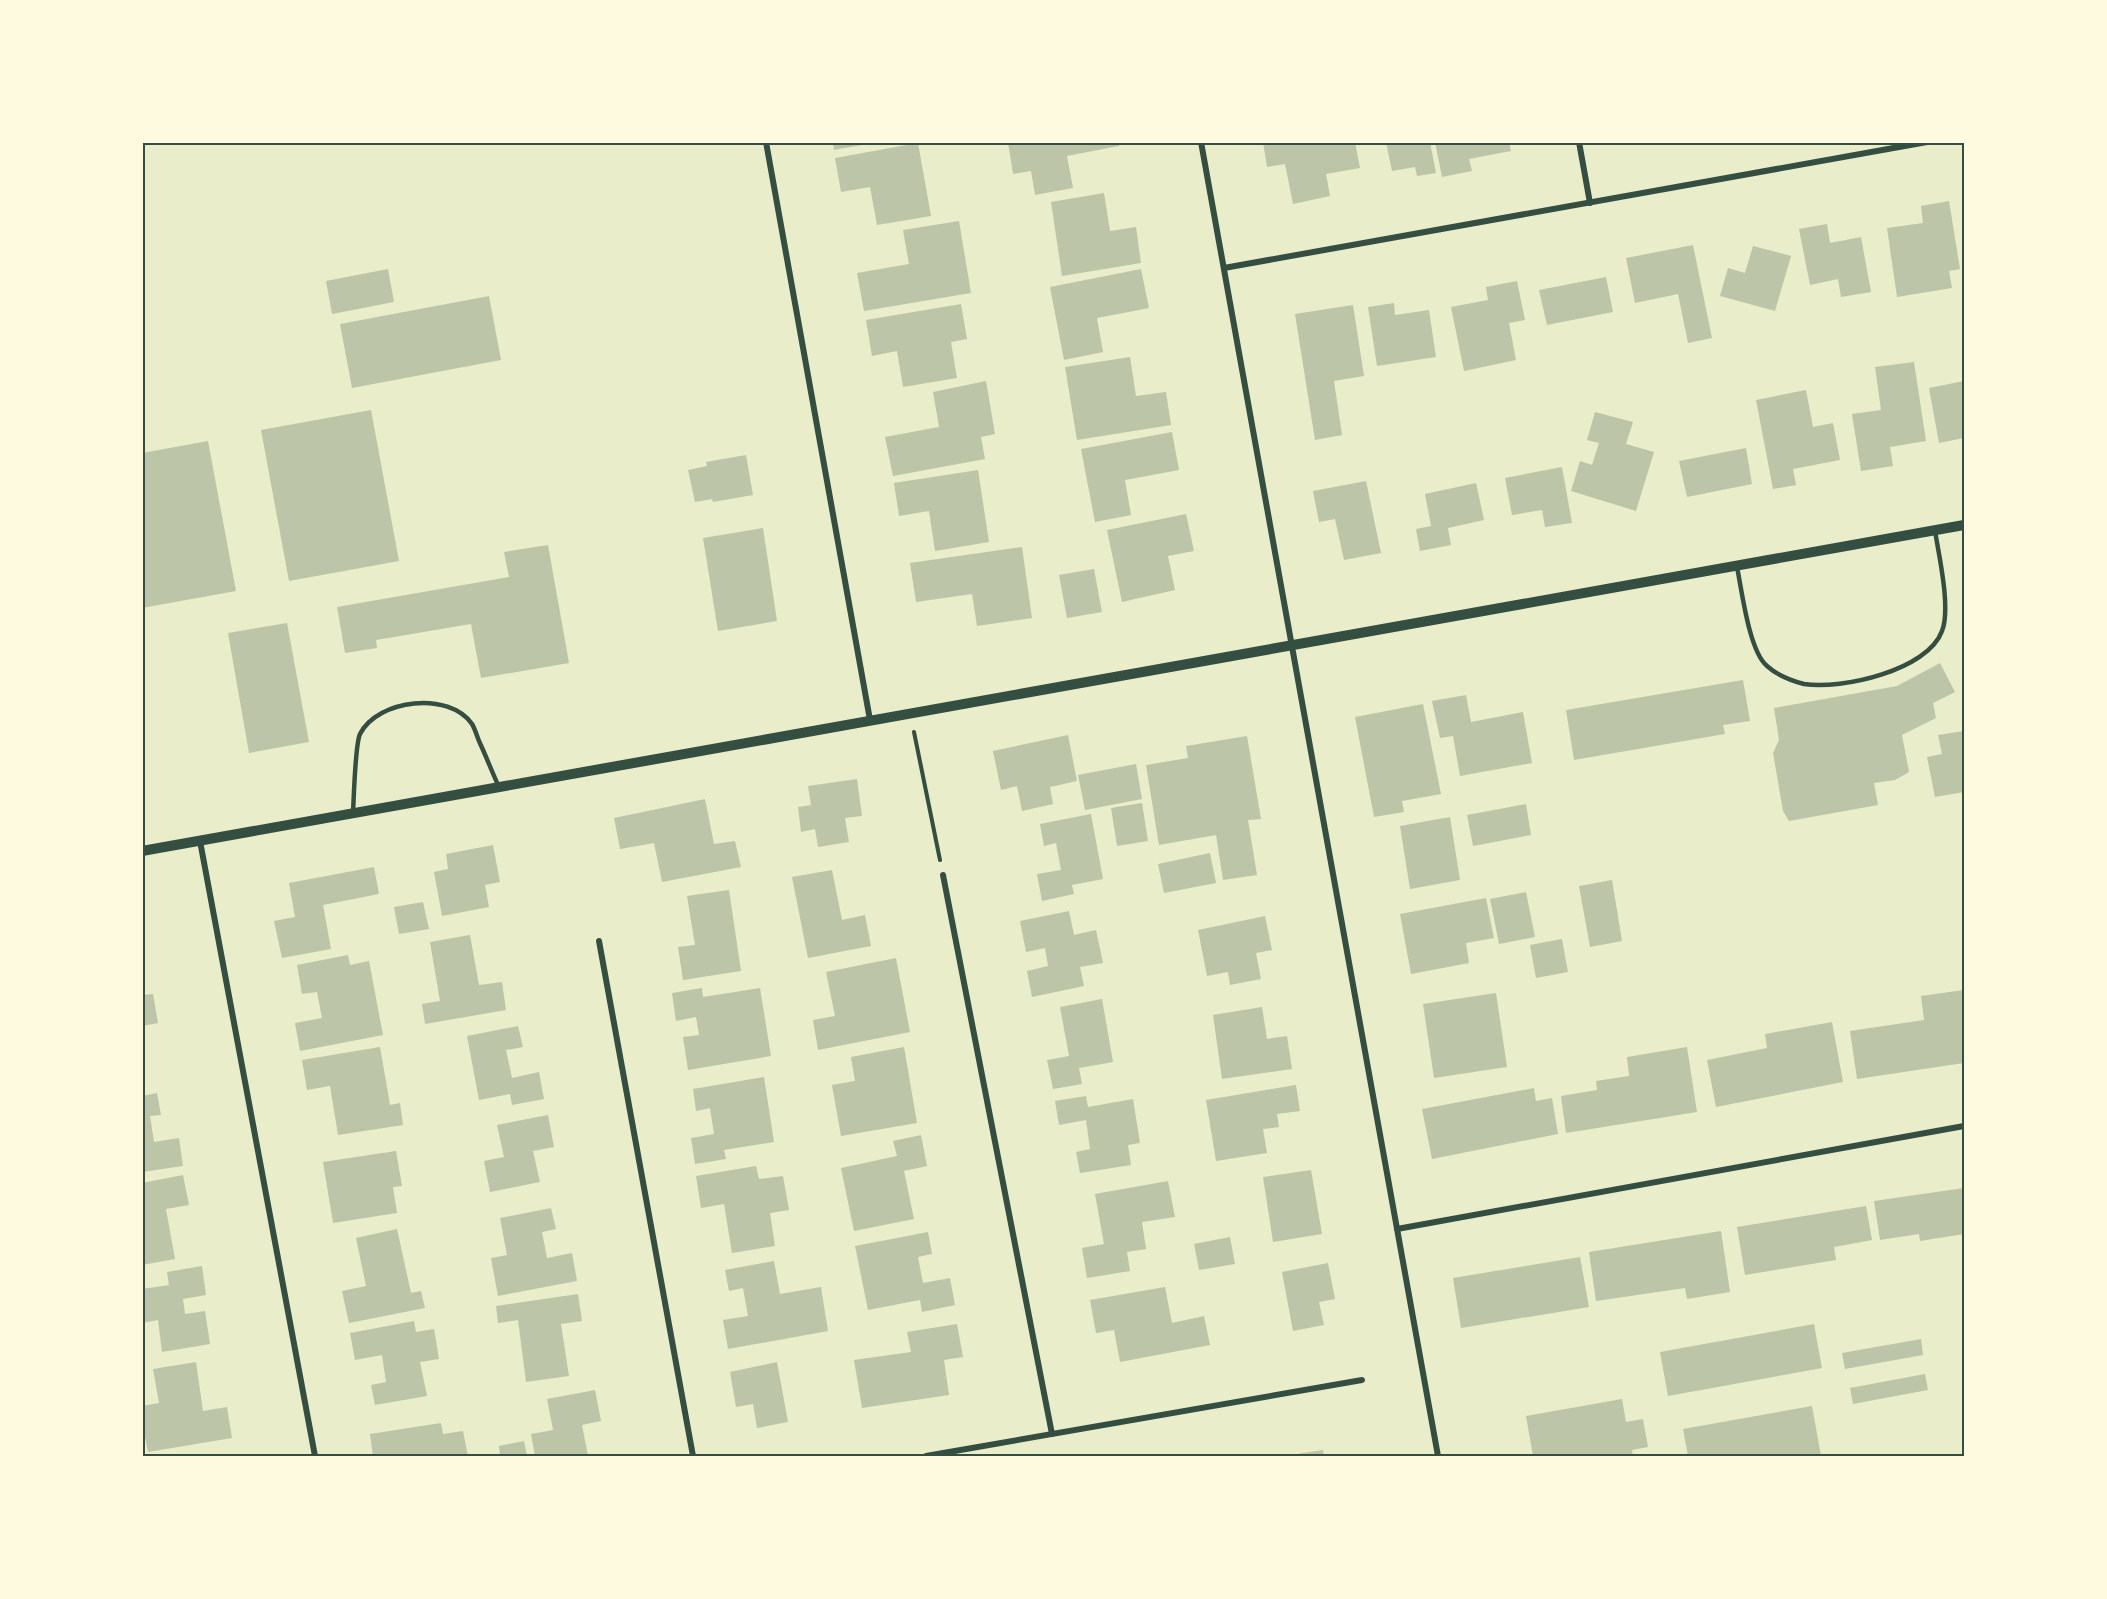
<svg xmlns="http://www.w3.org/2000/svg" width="2107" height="1599" font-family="Lato,sans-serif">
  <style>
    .building { fill: #bcc5a7 }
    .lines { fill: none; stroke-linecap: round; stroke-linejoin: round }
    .path { stroke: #344e41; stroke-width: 4 }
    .service { stroke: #344e41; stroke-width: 4.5 }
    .minor { stroke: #344e41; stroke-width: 6 }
    .tertiary { stroke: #344e41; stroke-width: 10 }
    .neatline { fill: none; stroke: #344e41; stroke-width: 2 }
  </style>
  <rect width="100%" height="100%" fill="#e9edc9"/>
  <g class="building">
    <polygon points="833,142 867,142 867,144 834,150"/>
    <polygon points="1008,142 1118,142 1119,146 1067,156 1073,188 1035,195 1031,171 1013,174"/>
    <polygon points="1263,142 1355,142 1360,168 1326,174 1330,196 1293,204 1285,164 1267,167"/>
    <polygon points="1386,142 1430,142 1436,173 1417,176 1415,167 1392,171"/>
    <polygon points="1435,142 1509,142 1511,151 1469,159 1472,171 1442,177"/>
    <polygon points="918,143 931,216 877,225 870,187 841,192 835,158"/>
    <polygon points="1104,193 1110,231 1136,227 1141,263 1062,276 1051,202"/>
    <polygon points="1949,201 1960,269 1949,271 1952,288 1897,297 1887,228 1923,223 1921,206"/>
    <polygon points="959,221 971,293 864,311 857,273 909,264 903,230"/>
    <polygon points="1827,224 1830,243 1861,237 1871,292 1841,297 1838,279 1810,285 1799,229"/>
    <polygon points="1693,245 1712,338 1688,343 1678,294 1635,303 1626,258"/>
    <polygon points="1753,246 1791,256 1775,311 1720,296 1728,268 1745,273"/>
    <polygon points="388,269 394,302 332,314 326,281"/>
    <polygon points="1141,269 1149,308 1097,318 1103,352 1064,360 1050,287"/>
    <polygon points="1606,277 1613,312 1547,325 1539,290"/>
    <polygon points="1517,281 1525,320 1509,323 1516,360 1464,371 1451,307 1488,300 1486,287"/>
    <polygon points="489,296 501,360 352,388 340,324"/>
    <polygon points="1394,303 1395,315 1429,310 1436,357 1377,366 1368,307"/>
    <polygon points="961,304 967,339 951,342 957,378 903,387 897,351 872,356 866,320"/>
    <polygon points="1353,305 1364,376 1334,381 1342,435 1315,440 1295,314"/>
    <polygon points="1130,357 1136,396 1166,392 1171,425 1077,440 1065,367"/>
    <polygon points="1914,362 1926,441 1890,447 1893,466 1861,471 1852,414 1881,410 1875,367"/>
    <polygon points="986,381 995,434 981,437 985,459 893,476 885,437 939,427 933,392"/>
    <polygon points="1964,381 1964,438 1939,443 1929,388"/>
    <polygon points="1806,390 1813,427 1833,423 1840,460 1793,469 1796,485 1773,489 1756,400"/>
    <polygon points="371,410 399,561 289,581 261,430"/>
    <polygon points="1595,412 1633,422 1626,444 1654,452 1636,511 1571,491 1580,461 1592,465 1599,443 1587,440"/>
    <polygon points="1172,432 1179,470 1125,480 1131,515 1095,522 1081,449"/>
    <polygon points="208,441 236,591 142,608 142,453"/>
    <polygon points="1746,448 1752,484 1687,497 1679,461"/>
    <polygon points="746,455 753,495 713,502 712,499 695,502 688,470 707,466 706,462"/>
    <polygon points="1562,467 1572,523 1545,527 1542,510 1512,515 1505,478"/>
    <polygon points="978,470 989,542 935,551 929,511 899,516 894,483"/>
    <polygon points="1366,481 1381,553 1344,560 1335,519 1319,522 1313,491"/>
    <polygon points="1476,483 1484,520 1448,528 1451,545 1420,551 1416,529 1431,526 1425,494"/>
    <polygon points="1186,514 1194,551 1168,556 1175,590 1122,602 1107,530"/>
    <polygon points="763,528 777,621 718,631 703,538"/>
    <polygon points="548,545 569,663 481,678 471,624 376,640 377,648 345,653 337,607 509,577 504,552"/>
    <polygon points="1022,547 1032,618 977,626 972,594 916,602 910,563"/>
    <polygon points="1094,569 1102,612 1067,618 1059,575"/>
    <polygon points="287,623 309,742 249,753 228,633"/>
    <polygon points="1940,663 1955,692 1933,703 1936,718 1902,735 1909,772 1895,780 1874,783 1878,805 1789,821 1783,811 1773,753 1779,740 1774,708 1897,686"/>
    <polygon points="1743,680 1750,721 1723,725 1725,734 1574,760 1566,710"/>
    <polygon points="1466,695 1471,722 1523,712 1532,763 1460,776 1453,736 1440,738 1432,701"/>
    <polygon points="1423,704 1441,794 1402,801 1404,812 1374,817 1355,717"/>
    <polygon points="1964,731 1964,792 1935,797 1927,757 1942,754 1938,735"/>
    <polygon points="1068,735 1077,781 1050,787 1053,804 1022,811 1017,786 1001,790 993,751"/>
    <polygon points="1247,736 1261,819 1248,820 1257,875 1223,880 1216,835 1159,845 1146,765 1188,758 1186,746"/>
    <polygon points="1136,764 1142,799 1085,810 1078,775"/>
    <polygon points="857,779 862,816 845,818 849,842 818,847 815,829 801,832 798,807 811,805 808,786"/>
    <polygon points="705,799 714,844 735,841 741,867 662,882 654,843 620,849 614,818"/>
    <polygon points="1142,803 1148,841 1117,846 1111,808"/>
    <polygon points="1526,804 1531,835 1473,846 1467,815"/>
    <polygon points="1091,814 1103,879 1072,885 1074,894 1042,901 1037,874 1061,870 1056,843 1044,846 1040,824"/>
    <polygon points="1450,817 1460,880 1410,889 1400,826"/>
    <polygon points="493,845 500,882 485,885 489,907 442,916 434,872 448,869 446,854"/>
    <polygon points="1210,853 1216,883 1164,893 1158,864"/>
    <polygon points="374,867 379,894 323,905 331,949 282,958 274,921 295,917 289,883"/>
    <polygon points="832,870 842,920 865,915 871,946 808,958 792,877"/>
    <polygon points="1612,880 1622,941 1590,947 1579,886"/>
    <polygon points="729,890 741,971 683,980 678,947 695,945 687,896"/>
    <polygon points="1526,892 1535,937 1499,944 1490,899"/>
    <polygon points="1486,898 1494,938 1466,943 1469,963 1411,974 1400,914"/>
    <polygon points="423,902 429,929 399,934 394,907"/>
    <polygon points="1069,911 1074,935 1096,930 1103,963 1080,967 1084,986 1032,997 1027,971 1048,966 1045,948 1026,952 1020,921"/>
    <polygon points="1265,916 1272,950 1256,953 1261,979 1230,985 1228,972 1207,976 1198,930"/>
    <polygon points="470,935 479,985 502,982 506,1010 425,1024 422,1004 440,1001 430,942"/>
    <polygon points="1562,939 1568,972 1536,978 1530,945"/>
    <polygon points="348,955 350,965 369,961 383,1035 300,1051 295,1023 322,1018 317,992 302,994 297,965"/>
    <polygon points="896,958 910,1032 818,1050 813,1020 835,1016 826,972"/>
    <polygon points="702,988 703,997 760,988 771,1056 688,1070 683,1037 699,1035 696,1017 676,1021 672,993"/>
    <polygon points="1964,990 1964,1063 1857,1079 1850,1031 1924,1020 1921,996"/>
    <polygon points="1496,993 1507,1067 1434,1078 1423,1004"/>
    <polygon points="153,994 158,1023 142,1026 142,995"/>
    <polygon points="1102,999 1113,1062 1079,1068 1082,1084 1053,1089 1047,1060 1069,1056 1060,1007"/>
    <polygon points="1262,1007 1267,1039 1287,1036 1292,1069 1222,1079 1213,1015"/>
    <polygon points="1832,1022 1843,1082 1716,1107 1707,1060 1767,1048 1765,1034"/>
    <polygon points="518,1026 523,1047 506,1050 512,1078 539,1072 544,1099 512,1105 510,1094 479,1100 467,1036"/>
    <polygon points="380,1047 390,1105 400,1103 403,1125 338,1135 330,1086 307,1090 302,1060"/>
    <polygon points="904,1047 917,1123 841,1136 832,1085 855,1081 851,1057"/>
    <polygon points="1687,1047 1697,1112 1566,1133 1561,1096 1597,1090 1596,1081 1629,1076 1627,1057"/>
    <polygon points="764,1077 774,1142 724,1150 726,1159 695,1164 691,1138 714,1134 710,1108 696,1111 693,1089"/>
    <polygon points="1296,1085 1300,1111 1277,1114 1279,1127 1263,1129 1267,1153 1216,1161 1206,1100"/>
    <polygon points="1534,1088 1536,1101 1552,1098 1558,1134 1432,1159 1422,1109"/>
    <polygon points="157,1093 161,1115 150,1116 154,1142 179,1138 183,1166 142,1172 142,1096"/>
    <polygon points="1086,1096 1088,1107 1133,1099 1140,1143 1128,1145 1131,1165 1080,1173 1076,1152 1090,1149 1086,1120 1059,1125 1055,1101"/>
    <polygon points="548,1115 554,1147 533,1151 540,1182 490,1192 484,1161 504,1157 497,1125"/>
    <polygon points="921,1135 927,1166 904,1171 914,1219 854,1231 841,1168 897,1156 893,1141"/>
    <polygon points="396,1151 402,1186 393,1187 397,1213 333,1223 323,1162"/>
    <polygon points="756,1166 759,1179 783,1176 789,1210 770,1213 775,1246 732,1253 724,1204 701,1208 696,1176"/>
    <polygon points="1311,1170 1322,1234 1273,1242 1263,1177"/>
    <polygon points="183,1175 189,1205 166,1209 175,1259 142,1265 142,1183"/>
    <polygon points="1168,1181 1175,1217 1142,1222 1146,1249 1127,1252 1130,1271 1087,1278 1082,1248 1104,1244 1095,1194"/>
    <polygon points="1964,1188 1964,1234 1920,1241 1919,1234 1880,1240 1874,1201"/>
    <polygon points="1866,1206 1872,1240 1834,1247 1836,1260 1745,1275 1737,1227"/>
    <polygon points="551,1208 556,1229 542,1232 547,1258 572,1253 577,1281 498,1296 491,1258 507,1255 500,1218"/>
    <polygon points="397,1229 411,1293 421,1291 425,1308 349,1323 342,1291 366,1286 356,1238"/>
    <polygon points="1721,1231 1730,1292 1687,1299 1685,1288 1596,1301 1589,1252"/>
    <polygon points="928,1232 932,1254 918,1257 923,1283 950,1278 955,1305 922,1312 920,1300 868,1310 855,1246"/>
    <polygon points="1230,1237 1235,1264 1199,1270 1194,1244"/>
    <polygon points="1580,1257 1589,1307 1461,1328 1453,1278"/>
    <polygon points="774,1261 780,1294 821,1287 828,1331 728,1349 723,1320 748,1316 743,1288 729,1291 725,1270"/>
    <polygon points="1328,1263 1335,1299 1319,1302 1324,1325 1293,1331 1282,1272"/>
    <polygon points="202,1266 206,1295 183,1299 185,1314 205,1311 210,1344 162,1352 158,1320 142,1323 142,1289 169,1285 167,1272"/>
    <polygon points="1165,1287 1172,1323 1204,1316 1210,1345 1120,1362 1114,1330 1096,1333 1090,1300"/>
    <polygon points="578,1294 582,1321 561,1324 569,1376 526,1382 518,1320 498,1323 496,1306"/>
    <polygon points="414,1321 416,1332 434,1329 439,1359 420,1362 427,1396 375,1405 371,1385 386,1382 382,1355 355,1360 350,1333"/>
    <polygon points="957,1324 963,1357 944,1360 949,1395 862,1408 854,1360 911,1352 907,1332"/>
    <polygon points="1814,1324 1822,1368 1668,1396 1660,1352"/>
    <polygon points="1921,1339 1923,1355 1845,1369 1842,1353"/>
    <polygon points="196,1362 203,1411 227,1407 232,1438 148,1452 142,1422 142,1406 159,1403 153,1369"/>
    <polygon points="777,1362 788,1422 757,1428 753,1404 736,1407 730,1372"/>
    <polygon points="1925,1374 1928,1390 1853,1404 1850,1388"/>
    <polygon points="595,1390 601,1421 582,1425 588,1456 535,1456 531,1434 553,1430 547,1399"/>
    <polygon points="1622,1399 1626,1422 1643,1419 1648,1447 1632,1450 1633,1456 1533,1456 1526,1416"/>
    <polygon points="1812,1406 1821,1456 1688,1456 1683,1429"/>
    <polygon points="441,1423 443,1434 463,1431 468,1456 373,1456 370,1434"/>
    <polygon points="524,1441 527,1456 500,1456 499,1446"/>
    <polygon points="1323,1450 1324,1456 1297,1456 1297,1454"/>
  </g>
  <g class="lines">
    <polyline class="path" points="914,732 940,860"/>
    <g class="service">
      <path d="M1737,567C1742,591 1749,651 1767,666C1777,675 1792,681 1804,684C1842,690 1928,670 1942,631C1951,608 1939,556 1935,531"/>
      <path d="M353,812C354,797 355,745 360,734C378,699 449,691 472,724C475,729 477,736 479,741C486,756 492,772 499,787"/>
    </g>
    <g class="minor">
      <polyline points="766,142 870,720"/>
      <polyline points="1201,142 1438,1456"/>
      <polyline points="1579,142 1590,203"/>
      <polyline points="1224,268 1927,142"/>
      <polyline points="200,841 315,1456"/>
      <polyline points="943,875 1052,1434"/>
      <polyline points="599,941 693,1456"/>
      <polyline points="1397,1229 1964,1126"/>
      <polyline points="926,1456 1362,1380"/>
    </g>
    <polyline class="tertiary" points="142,851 1964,525"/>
  </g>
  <rect width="2107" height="1599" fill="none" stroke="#fefae0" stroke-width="288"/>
  <rect x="144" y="144" width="1819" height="1311" class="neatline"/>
</svg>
